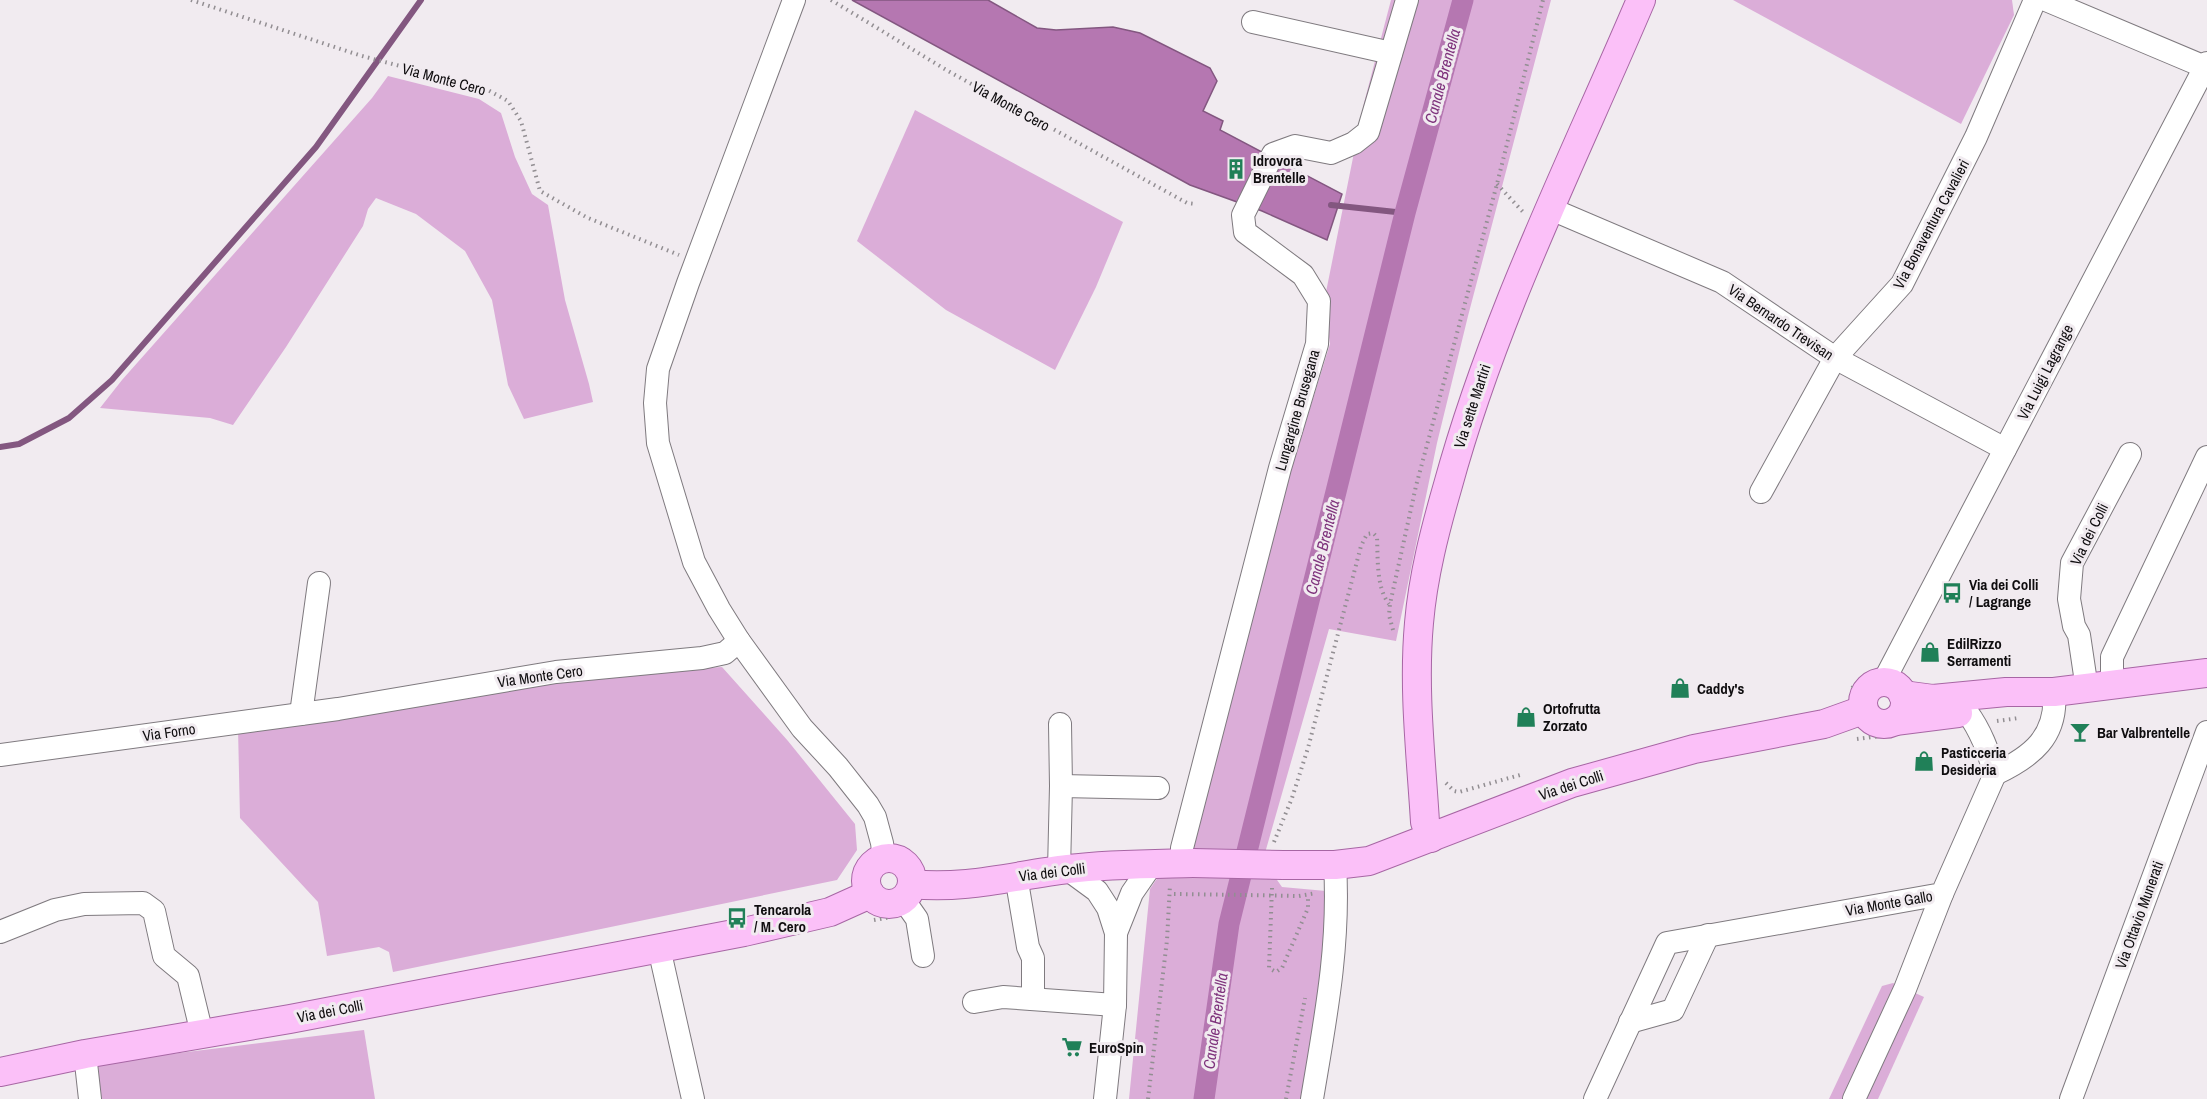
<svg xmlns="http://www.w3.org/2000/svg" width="2207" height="1099" font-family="'Archivo Narrow',sans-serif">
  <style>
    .green { fill: #dbadd8 }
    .water { fill: #b577b1; stroke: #835780; stroke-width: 1.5 }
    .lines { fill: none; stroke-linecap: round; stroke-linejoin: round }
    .stream { stroke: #835780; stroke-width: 6 }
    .canal { stroke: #b577b1; stroke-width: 21 }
    .minor-casing { stroke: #7f7a7f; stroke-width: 24 }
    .major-casing { stroke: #a766a4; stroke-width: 30 }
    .path { stroke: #928e92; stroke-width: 4; stroke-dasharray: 1.5 4.5; stroke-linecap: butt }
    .minor { stroke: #fff; stroke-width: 22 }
    .major { stroke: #fbc0f8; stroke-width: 28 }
    .major-bridge-casing { stroke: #a766a4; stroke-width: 30; stroke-linecap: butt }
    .path-bridge { stroke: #928e92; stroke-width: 4; stroke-dasharray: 1.5 4.5; stroke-linecap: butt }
    .major-bridge { stroke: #fbc0f8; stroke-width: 28 }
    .labels { text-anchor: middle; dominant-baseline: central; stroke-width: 6; stroke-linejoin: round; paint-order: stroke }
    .street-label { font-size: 15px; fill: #0f0d0f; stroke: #f1ebf0 }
    .poi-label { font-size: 15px; font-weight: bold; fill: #0f0d0f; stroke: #f1ebf0; text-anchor: start }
    .water-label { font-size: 16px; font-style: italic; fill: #7f347d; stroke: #f1ebf0 }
  </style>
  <rect width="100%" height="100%" fill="#f1ebf0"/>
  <g class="green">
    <polygon points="1391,0 1551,0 1468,316 1437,443 1396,641 1329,629 1263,860 1282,887 1348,893 1312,1099 1129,1099 1150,889 1170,859 1330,344 1324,302 1364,103"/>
    <polygon points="1733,0 2012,0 2014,15 1961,124"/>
    <polygon points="388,76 479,99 501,113 515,157 532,194 548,205 565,300 589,384 593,402 524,419 508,385 492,300 465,251 416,214 376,198 368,209 363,226 286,347 233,425 210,418 100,408 122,380 372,98"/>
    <polygon points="915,110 1123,222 1096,287 1055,370 946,310 857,241"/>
    <polygon points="722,667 788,741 855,824 857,850 837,880 393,972 389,952 379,947 327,956 318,902 240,818 238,728 594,675"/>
    <polygon points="1893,983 1924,997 1878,1099 1829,1099 1882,986"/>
    <polygon points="364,1030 375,1099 100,1099 98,1063"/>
  </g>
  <polygon class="water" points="852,0 988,0 1037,28 1056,30 1113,27 1140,33 1210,68 1217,81 1203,111 1223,121 1220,130 1342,194 1327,240 1262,211 1190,185"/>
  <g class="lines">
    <g class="stream">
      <polyline points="1331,205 1405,213"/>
      <polyline points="0,447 19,444 69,418 112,380 316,147 421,0"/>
    </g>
    <polyline class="canal" points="1204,1099 1229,924 1405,213 1463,0"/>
    <g class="minor-casing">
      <g id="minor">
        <polyline points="794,0 688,283 658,369 655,403 658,443 694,562 719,609 739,641 802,728 838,767 868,805 875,817 882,843 884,858"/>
        <polyline points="2046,0 2205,67"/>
        <polyline points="1253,22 1391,53"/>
        <polyline points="1551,209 1722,282 1835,358 2005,449"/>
        <polyline points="1761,492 1835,358 1902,284 1976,137 2035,0"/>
        <polyline points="1886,682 1887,675 2207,63"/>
        <polyline points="2112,685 2112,657 2207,457"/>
        <polyline points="2087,689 2079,635 2074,626 2069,599 2072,563 2130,454"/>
        <path d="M1967,712C1981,731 1988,751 1995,774C2031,757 2058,737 2054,692"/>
        <polyline points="301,714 319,583"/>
        <polyline points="1060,724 1061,786"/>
        <polyline points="0,755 338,709 556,672 702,658 725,653 739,641"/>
        <polyline points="1182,863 1182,848 1280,468 1317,344 1319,301 1303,275 1245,232 1243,215 1273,154 1295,146 1331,153 1354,143 1368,132 1407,0"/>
        <polyline points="1067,869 1097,891 1108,908 1116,933 1115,1005 1105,1099"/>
        <polyline points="1059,870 1061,786 1158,788"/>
        <polyline points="1016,876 1028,947 1033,958 1033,999"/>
        <polyline points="903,899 917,919 923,956"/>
        <polyline points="0,932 55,910 84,904 143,903 154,911 164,956 188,976 202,1034"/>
        <polyline points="1116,933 1132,893 1152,864"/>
        <polyline points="659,948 693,1099"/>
        <polyline points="974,1002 1003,997 1115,1005"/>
        <polyline points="1630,1022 1673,1010 1708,935"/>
        <polyline points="85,1054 90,1099"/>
        <path d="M1312,1099C1325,1021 1340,945 1335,865"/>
        <polyline points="1595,1099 1667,943 1942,894 1995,774"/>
        <polyline points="1854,1099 1905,989 1942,894"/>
        <polyline points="2071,1099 2207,732"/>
      </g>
    </g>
    <g class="major-casing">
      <g id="major">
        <circle cx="1884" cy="703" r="21"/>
        <polyline points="1903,695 1933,699 2006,692 2054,692 2207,673"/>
        <polyline points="1895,721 1958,713"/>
        <path d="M1431,838L1425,822C1421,756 1413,689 1419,623C1423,576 1435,530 1448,485C1494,317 1573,160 1641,0"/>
        <circle cx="889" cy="881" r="23"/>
        <polyline points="1283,865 1335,865 1369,861 1572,783 1694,749 1824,724 1863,710"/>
        <path d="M912,884C963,890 1017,875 1068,869C1110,864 1152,864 1193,863"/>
        <polyline points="0,1072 85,1054 290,1019 744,932 830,912 870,894"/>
      </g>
    </g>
    <g class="path">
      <polyline points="191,0 362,56 484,88 497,95 508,101 521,121 540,191 588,218 679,255"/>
      <polyline points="831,0 948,71 1187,203 1196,204"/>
      <polyline points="1497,184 1523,212"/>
      <polyline points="1393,630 1389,615 1390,604 1416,486 1497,184 1543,0"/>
      <polyline points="1852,688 1865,677"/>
      <polyline points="1997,721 2019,718"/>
      <polyline points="1857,739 1880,736"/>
      <polyline points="1446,783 1454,791 1459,792 1520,775"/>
      <path d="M1274,842L1292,798L1308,748L1361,546L1367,534L1373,533L1377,537C1378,558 1376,587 1389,604"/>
      <polyline points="1272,888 1269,968 1276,972 1282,968 1308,908 1308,895"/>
      <polyline points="1174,894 1245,895"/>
      <polyline points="1299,896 1316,893"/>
      <polyline points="874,920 891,917"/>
      <polyline points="1148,1099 1167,940 1170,885"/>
      <polyline points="1286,1099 1305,998"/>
    </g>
    <use href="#minor" class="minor"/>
    <use href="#major" class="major"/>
    <g class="major-bridge-casing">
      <polyline id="major-bridge" points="1193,863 1283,865"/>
    </g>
    <polyline class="path-bridge" points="1245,895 1299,896"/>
    <use href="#major-bridge" class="major-bridge"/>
  </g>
  <defs>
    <g id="building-bare" transform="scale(1.62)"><path d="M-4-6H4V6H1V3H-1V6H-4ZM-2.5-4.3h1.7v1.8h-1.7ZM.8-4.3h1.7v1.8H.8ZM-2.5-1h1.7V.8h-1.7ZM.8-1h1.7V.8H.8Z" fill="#208058" stroke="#f1ebf0" stroke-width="2.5" paint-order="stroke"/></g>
    <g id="bus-bare" transform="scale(1.62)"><path d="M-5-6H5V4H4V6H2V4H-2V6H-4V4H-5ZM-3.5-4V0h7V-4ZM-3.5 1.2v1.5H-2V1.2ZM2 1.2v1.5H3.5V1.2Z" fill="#208058" stroke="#f1ebf0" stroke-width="2.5" paint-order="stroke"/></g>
    <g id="shop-bare" transform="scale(1.62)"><path d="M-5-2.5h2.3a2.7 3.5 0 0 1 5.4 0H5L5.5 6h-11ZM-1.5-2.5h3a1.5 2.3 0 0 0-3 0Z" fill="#208058" stroke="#f1ebf0" stroke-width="2.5" paint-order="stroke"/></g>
    <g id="bar-bare" transform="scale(1.62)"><path d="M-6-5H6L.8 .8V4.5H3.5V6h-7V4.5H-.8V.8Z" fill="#208058" stroke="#f1ebf0" stroke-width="2.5" paint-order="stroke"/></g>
    <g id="supermarket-bare" transform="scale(1.62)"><path d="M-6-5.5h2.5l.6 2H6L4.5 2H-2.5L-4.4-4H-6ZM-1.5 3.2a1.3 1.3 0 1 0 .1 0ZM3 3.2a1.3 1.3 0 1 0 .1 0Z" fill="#208058" stroke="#f1ebf0" stroke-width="2.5" paint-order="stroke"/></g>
  </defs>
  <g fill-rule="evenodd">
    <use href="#building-bare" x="1236" y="169"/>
    <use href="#bus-bare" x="1952" y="593"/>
    <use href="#shop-bare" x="1930" y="652"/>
    <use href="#shop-bare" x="1680" y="688"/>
    <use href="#shop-bare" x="1526" y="717"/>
    <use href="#bar-bare" x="2080" y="732"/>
    <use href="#shop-bare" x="1924" y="761"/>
    <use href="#bus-bare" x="737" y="918"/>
    <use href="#supermarket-bare" x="1072" y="1047"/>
  </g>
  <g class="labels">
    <g class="street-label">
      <text transform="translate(444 79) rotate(15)">Via Monte Cero</text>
      <text transform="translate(1011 106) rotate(29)">Via Monte Cero</text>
      <text transform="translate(1931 224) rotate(-62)">Via Bonaventura Cavalieri</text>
      <text transform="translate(1781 322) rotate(34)">Via Bernardo Trevisan</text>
      <text transform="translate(2045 372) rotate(-63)">Via Luigi Lagrange</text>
      <text transform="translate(1472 406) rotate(-72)">Via sette Martiri</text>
      <text transform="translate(1297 410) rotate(-74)">Lungargine Brusegana</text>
      <text transform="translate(2089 534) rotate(-64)">Via dei Colli</text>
      <text transform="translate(540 676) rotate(-8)">Via Monte Cero</text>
      <text transform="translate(169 732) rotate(-8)">Via Forno</text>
      <text transform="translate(1571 785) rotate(-18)">Via dei Colli</text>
      <text transform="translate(1052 872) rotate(-7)">Via dei Colli</text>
      <text transform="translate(1889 903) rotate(-10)">Via Monte Gallo</text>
      <text transform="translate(2139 915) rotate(-70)">Via Ottavio Munerati</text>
      <text transform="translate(330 1011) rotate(-11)">Via dei Colli</text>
    </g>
    <g class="poi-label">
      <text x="1253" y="160">Idrovora<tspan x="1253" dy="17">Brentelle</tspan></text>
      <text x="1969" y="584">Via dei Colli<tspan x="1969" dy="17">/ Lagrange</tspan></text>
      <text x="1947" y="643">EdilRizzo<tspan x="1947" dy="17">Serramenti</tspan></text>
      <text x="1697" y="688">Caddy's</text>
      <text x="1543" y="708">Ortofrutta<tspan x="1543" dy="17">Zorzato</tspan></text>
      <text x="2097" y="732">Bar Valbrentelle</text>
      <text x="1941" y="752">Pasticceria<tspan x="1941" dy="17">Desideria</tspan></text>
      <text x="754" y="909">Tencarola<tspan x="754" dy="17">/ M. Cero</tspan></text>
      <text x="1089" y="1047">EuroSpin</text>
    </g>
    <g class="water-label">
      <text transform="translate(1442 76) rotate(-75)">Canale Brentella</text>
      <text transform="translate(1322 547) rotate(-76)">Canale Brentella</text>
      <text transform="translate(1215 1021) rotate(-82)">Canale Brentella</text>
    </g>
  </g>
</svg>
